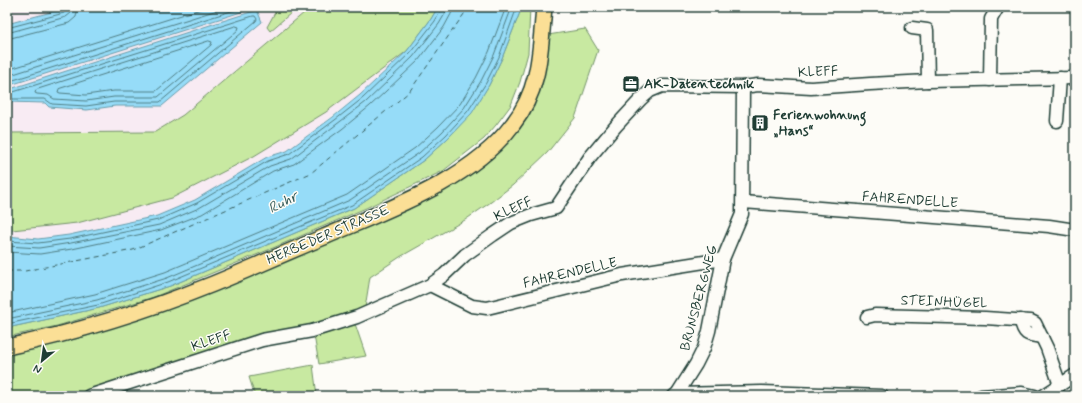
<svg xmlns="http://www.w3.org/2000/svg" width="1082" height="403" font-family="Mynerve,sans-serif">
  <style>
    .built { fill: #f8ebf3 }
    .green { fill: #c8e9a1; stroke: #74936a }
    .water { fill: #96dcf8; stroke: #669caa }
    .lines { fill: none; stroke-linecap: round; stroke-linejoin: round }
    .shore { stroke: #4f7d82; stroke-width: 1 }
    .ferry { stroke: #375d5b; stroke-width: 1; stroke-dasharray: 5 4; stroke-linecap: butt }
    .minor-casing { stroke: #1f3d34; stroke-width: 15 }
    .major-casing { stroke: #1f3d34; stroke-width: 18 }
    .minor { stroke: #fdfcf7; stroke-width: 12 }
    .major { stroke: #fbdf96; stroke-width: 15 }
    .labels { text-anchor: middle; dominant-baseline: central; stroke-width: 3; stroke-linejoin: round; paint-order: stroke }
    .street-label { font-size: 14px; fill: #1f3d34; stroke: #fdfcf7 }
    .poi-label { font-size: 14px; font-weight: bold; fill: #1f3d34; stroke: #fdfcf7; text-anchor: start }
    .water-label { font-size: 15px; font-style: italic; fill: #375d5b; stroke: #fdfcf7 }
  </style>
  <rect width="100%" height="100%" fill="#fdfcf7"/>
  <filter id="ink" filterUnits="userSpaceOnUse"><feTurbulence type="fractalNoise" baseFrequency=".025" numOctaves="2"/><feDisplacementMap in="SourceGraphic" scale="8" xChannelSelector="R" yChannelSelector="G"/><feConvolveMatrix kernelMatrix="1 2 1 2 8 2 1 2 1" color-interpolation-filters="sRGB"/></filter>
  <g filter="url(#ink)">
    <polygon class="built" points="7,7 438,7 407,51 360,95 287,151 267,157 195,200 157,216 69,235 38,239 7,236"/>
    <g class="green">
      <polygon points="278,7 298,7 270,31 267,27"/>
      <polygon points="311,7 438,7 431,19 407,51 326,112 254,156 172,198 77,223 12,230 7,229 7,133 155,132 183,115"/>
      <polygon points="522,7 530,7 528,53 520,82 511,105 496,125 484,139 443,171 366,208 273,248 154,297 57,326 7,337 7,328 99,308 170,286 354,208 424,160 448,138 471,113 489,85 502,58"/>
      <polygon points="585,29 598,50 575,118 547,153 513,185 491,202 465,220 400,257 370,277 365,308 352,315 366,356 319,364 312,324 261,336 77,396 7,396 7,354 84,337 205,294 408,210 466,175 511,138 536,97 546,61 548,35"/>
      <polygon points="313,365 317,396 255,396 249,377"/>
    </g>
    <g class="water">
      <polygon points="70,7 257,7 7,86 7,24"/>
      <polygon points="438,7 522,7 502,58 489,85 472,113 448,138 424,160 354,208 170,286 99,308 7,328 7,236 38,239 69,235 157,216 195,200 267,157 287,151 333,117 360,95 407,51 431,19"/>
      <polygon points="257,10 262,22 162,106 115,106 87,110 49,107 45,103 7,102 7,90"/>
    </g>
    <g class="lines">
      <g class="shore">
        <polygon points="236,26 239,27 238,30 158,97 114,97 86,101 54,99 48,95 37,94 35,93 36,90"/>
        <polyline points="7,28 64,13 66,11 67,7"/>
        <polyline points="7,33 66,17 71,13 72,7"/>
        <polyline points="7,39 69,23 76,17 78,7"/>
        <polygon points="209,41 212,42 211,45 156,91 114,91 86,95 60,93 58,92 59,89"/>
        <polyline points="7,70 207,7"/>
        <polyline points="7,76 227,7"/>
        <polyline points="7,82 244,7"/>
        <polyline points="7,94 253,16 255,16 257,19 256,21 160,102 114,102 86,106 52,104 45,99 7,99"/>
        <polyline points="7,241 38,243 70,239 158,220 197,203 268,161 289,154 335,120 363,98 410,53 435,21 441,10 441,7"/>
        <polyline points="7,246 39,248 71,243 159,225 199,208 270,166 291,159 366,102 413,57 439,24 446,12 447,7"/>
        <polyline points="7,252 40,254 72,249 161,230 202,214 273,171 294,164 342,129 370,106 418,61 444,27 451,14 453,7"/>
        <polyline points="7,313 95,294 165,272 347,195 415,148 438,127 460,104 476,78 489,52 506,7"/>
        <polyline points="7,319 97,300 167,278 350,200 419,153 442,132 464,108 481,81 494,55 512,7"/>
        <polyline points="7,324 98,305 168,282 352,205 422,157 446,135 468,111 486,83 499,57 517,7"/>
      </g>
      <polyline class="ferry" points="7,271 25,271 133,250 311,173 409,92 469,7"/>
      <g class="minor-casing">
        <g id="minor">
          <polyline points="912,28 927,30 928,81"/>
          <polyline points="990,80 991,19 998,7"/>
          <polyline points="1057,121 1060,78"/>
          <polyline points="743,202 1049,226 1075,230"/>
          <polyline points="430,285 472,306 487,308 622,275 723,259"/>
          <polyline points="867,317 875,315 985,318 1031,321 1035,323 1047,348 1060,385"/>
          <path d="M1021,320C1023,335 1028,335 1042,337"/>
          <polyline points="677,394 696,364 704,348 709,331 723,259 742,214 743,87"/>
          <polyline points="89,396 262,340 312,331 357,317 430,285 444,275 465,255 493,235 511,223 531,215 556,208 590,157 616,126 641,99 650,91 662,86 743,87 758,85 811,88 870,84 928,81 1075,78"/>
          <polyline points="674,396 677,394 762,392 882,396"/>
          <polyline points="981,396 1022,393 1035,396"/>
          <polyline points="1043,396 1075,375"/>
        </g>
      </g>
      <g class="major-casing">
        <path id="major" d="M7,347C78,332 146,311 213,284C250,269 287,252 324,237C386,210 471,181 513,124C541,88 540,50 544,7"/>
      </g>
      <use href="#minor" class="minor"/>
      <use href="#major" class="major"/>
    </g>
  </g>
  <defs>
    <g id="office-square" transform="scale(0.9)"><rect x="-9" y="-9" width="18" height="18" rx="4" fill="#1f3d34" stroke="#fdfcf7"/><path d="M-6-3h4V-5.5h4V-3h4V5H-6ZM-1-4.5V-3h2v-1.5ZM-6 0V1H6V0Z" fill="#fff"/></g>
    <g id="building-square" transform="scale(0.9)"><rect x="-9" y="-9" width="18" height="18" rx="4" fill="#1f3d34" stroke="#fdfcf7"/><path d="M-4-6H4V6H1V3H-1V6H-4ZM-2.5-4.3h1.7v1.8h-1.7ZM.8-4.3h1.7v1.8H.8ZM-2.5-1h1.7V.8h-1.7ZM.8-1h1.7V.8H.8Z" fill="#fff"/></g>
  </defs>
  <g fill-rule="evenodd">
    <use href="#office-square" x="631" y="84"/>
    <use href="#building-square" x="760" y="123"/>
  </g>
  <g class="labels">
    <g class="street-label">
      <text transform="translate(818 72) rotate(-2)">KLEFF</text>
      <text transform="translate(910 200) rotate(4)">FAHRENDELLE</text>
      <text transform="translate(513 209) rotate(-24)">KLEFF</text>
      <text transform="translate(328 235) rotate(-23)">HERBEDER STRASSE</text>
      <text transform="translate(570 273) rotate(-13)">FAHRENDELLE</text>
      <text transform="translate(699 298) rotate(-75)">BRUNSBERGWEG</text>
      <text transform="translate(944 302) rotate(2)">STEINHÜGEL</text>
      <text transform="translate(211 341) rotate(-18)">KLEFF</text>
    </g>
    <g class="poi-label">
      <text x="644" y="84">AK-Datentechnik</text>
      <text x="773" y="115">Ferienwohnung<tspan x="773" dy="16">„Hans“</tspan></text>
    </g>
    <g class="water-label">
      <text transform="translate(283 203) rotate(-27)">Ruhr</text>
    </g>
  </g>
  <rect width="1082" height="403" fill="none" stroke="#fdfcf7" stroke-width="24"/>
  <rect x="12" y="12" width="1058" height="379" fill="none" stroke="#1f3d34" stroke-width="1.5" filter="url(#ink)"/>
  <g transform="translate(42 361) rotate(209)" stroke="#fdfcf7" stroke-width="3" paint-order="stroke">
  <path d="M0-3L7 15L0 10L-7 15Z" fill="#1f3d34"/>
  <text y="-6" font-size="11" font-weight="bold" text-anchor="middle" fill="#1f3d34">N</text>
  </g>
</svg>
